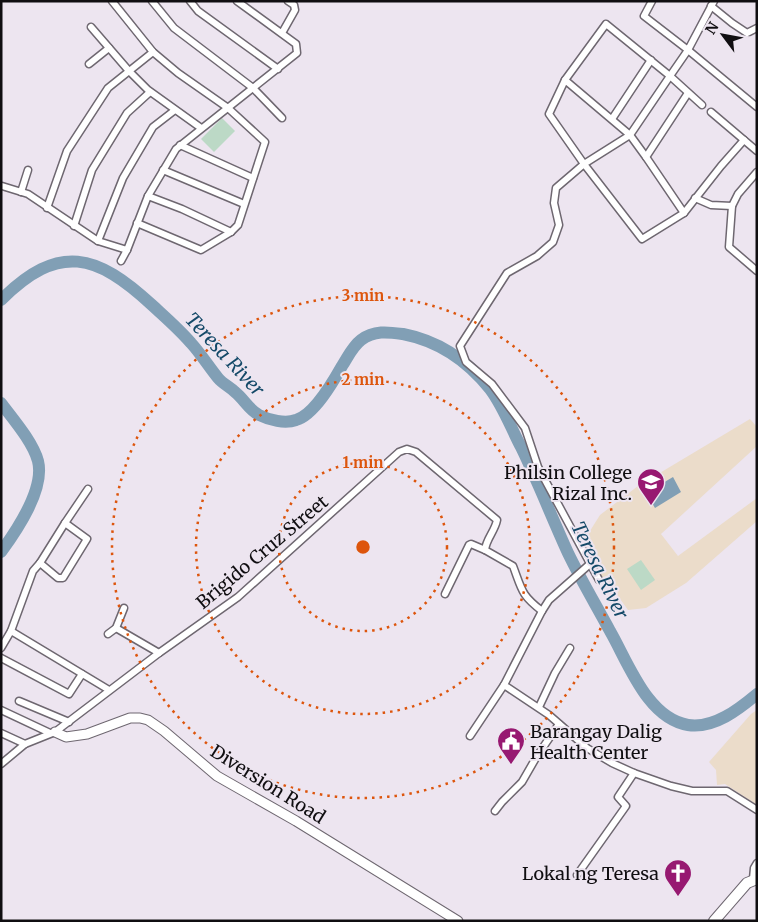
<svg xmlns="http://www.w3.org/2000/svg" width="758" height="922" font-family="Merriweather,serif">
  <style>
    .education { fill: #ebdcca }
    .green { fill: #bcd9c6 }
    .water { fill: #819fb5 }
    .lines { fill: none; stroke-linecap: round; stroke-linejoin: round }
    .river { stroke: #819fb5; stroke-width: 12 }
    .street-casing { stroke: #6e6770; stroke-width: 9 }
    .secondary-casing { stroke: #6e6770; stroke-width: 11 }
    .primary-casing { stroke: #6e6770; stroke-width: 12 }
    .street { stroke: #fff; stroke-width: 6 }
    .secondary { stroke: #fff; stroke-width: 9 }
    .primary { stroke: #fff; stroke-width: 10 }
    .ring { fill: none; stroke: #dd550c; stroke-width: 2.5; stroke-dasharray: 2.5 5 }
    .labels { text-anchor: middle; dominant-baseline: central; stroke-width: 4; stroke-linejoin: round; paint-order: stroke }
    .poi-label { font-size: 18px; fill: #100e11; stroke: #ede5f0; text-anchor: end }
    .street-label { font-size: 18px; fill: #100e11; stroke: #ede5f0 }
    .water-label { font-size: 19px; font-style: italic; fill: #144968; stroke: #ede5f0 }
    .centre { fill: #dd550c; stroke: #ede5f0; stroke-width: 2.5 }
    .ring-label { font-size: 15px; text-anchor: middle; font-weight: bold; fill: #dd550c; stroke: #ede5f0; stroke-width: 4; stroke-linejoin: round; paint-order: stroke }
  </style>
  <rect width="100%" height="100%" fill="#ede5f0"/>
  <g class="education">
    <polygon points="750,419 757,427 757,446 661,534 678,556 757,498 757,521 686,583 646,608 628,610 608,582 600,580 591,566 583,542 600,515 638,486"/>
    <polygon points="757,710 757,805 725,784 717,785 716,770 709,762 751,714"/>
  </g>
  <g class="green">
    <polygon points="222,118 235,131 214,152 201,139"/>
    <polygon points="641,560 655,580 641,590 627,569"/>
  </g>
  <polygon class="water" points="673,477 681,492 655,508 646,493"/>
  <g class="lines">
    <g class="river">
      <path d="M1,300C59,242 97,254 152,305C165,317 179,329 191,343C201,354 209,367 218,378C223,384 230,387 235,392C244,399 248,409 259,415C269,420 285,424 296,420C314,415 333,382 342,366C348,357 352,347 361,340C374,330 388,332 403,334C439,341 467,360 490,389C503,406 511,428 521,447C538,482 552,518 568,553C581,580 596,605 610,631C628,662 647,718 688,725C714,729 739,709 757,694"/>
      <path d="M1,403C13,419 33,442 38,461C45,489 17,530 1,552"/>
    </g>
    <g class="street-casing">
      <g id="street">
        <polyline points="112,1 153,52 178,73 228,108 265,142 238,225 231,232 201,250 137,223"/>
        <polyline points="152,1 174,28 253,88 282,118"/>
        <polyline points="190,1 198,11 278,69"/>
        <polyline points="652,1 644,16 688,50 714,1"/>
        <polyline points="711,6 732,23 747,33 757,28"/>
        <polyline points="91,27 129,71 148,90 201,128"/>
        <polyline points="282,33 295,10 294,5 288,1"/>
        <polyline points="89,64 109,48"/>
        <polyline points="565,80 606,24 670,76 630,135 646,157"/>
        <polyline points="688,93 646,157 684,213 721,166 744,140"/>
        <polyline points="702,105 670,76 688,50 757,107"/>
        <polyline points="711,112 757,151"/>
        <polyline points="612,119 651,60"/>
        <polyline points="180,145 253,178"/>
        <polyline points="163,170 244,204"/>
        <polyline points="757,172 738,194 732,206 729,247 757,271"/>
        <polyline points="2,186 28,194 98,241 127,250"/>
        <polyline points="21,192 28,170"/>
        <polyline points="148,196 182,209 231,232"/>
        <polyline points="695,198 711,205 732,206"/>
        <polyline points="47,208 67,151 108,88 153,52"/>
        <polyline points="74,226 92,170 127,113 150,92"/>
        <polyline points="98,241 123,178 153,127 175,110"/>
        <polyline points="121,261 127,250 148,196 176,149 297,53 296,44 237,1"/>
        <polyline points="40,563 58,578 63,578 87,539 65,523"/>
        <polyline points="599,580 538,467 525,428 492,384 466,362 460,346 507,273 537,256 553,242 559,225 554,203 556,188 584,164 630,135 565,80 549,114 584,164 642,239 684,213"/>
        <polyline points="445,594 469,545 471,544 485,550"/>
        <polyline points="542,611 549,600 591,563"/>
        <polyline points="116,628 159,653"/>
        <polyline points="11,631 109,690"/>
        <polyline points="108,634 116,628 124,608"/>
        <polyline points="1,648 11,631 33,571 40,563 65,523 88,489"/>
        <polyline points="1,658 69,694 82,674"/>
        <polyline points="19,701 69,722"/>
        <polyline points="539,707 555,673 570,648"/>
        <polyline points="1,710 50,733"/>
        <polyline points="1,733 25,744"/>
        <polyline points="470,736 504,685"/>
        <path d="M1,764L25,744L55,732L159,653L238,597L399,452L407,449L416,452L497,520C495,531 486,539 485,550L513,566C522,590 521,595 542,611L504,685L549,715L587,748L612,763L634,773L671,786L692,791H727L757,810"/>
        <polyline points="495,811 502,802 522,782 537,756 559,724"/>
        <polyline points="577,875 626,806 618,797 634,773"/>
        <polyline points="753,879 754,868 757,863"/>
      </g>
    </g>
    <g class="secondary-casing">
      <polyline id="secondary" points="55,732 66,737 87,734 130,718 140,718 148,720 164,731 217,776 296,821 458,921"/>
    </g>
    <g class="primary-casing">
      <polyline id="primary" points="714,921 747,883 757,879"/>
    </g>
    <use href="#street" class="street"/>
    <use href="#secondary" class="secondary"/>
    <use href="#primary" class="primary"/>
  </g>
  <g class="ring">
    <circle cx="363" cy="547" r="84"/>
    <circle cx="363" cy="547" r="167"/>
    <circle cx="363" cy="547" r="251"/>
  </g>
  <defs>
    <g id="university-pin" transform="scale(1.4375)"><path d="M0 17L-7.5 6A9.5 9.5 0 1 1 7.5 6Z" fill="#971971" stroke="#ede5f0"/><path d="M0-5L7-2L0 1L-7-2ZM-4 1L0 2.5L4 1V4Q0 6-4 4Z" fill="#fff"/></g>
    <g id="civic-pin" transform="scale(1.4375)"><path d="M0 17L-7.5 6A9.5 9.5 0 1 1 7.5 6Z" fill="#971971" stroke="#ede5f0"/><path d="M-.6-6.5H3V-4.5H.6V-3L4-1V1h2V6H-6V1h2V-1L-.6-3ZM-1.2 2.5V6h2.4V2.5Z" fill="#fff"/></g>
    <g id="church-pin" transform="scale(1.4375)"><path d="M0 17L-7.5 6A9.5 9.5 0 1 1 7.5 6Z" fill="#971971" stroke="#ede5f0"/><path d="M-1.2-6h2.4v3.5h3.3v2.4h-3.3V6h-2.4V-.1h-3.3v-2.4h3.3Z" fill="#fff"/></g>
  </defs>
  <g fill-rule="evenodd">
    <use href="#university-pin" x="651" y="482"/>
    <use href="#civic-pin" x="511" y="741"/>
    <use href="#church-pin" x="678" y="873"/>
  </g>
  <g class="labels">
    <g class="poi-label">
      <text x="632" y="472">Philsin College<tspan x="632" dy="21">Rizal Inc.</tspan></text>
      <text x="530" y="731" text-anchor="start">Barangay Dalig<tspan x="530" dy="21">Health Center</tspan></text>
      <text x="659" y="873">Lokal ng Teresa</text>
    </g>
    <g class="street-label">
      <text transform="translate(262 552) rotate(-40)">Brigido Cruz Street</text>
      <text transform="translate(268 784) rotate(32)">Diversion Road</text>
    </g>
    <g class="water-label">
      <text transform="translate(225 354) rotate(47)">Teresa River</text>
      <text transform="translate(600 570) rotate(64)">Teresa River</text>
    </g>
  </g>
  <circle cx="363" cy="547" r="8" class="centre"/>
  <g class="ring-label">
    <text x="363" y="301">3 min</text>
    <text x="363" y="385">2 min</text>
    <text x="363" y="468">1 min</text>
  </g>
  <rect width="758" height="922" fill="none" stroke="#100e11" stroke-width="5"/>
  <g transform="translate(723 35) rotate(302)" stroke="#ede5f0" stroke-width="4" paint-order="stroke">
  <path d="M0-4L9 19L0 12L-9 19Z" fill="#100e11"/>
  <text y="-8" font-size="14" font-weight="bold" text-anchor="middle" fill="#100e11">N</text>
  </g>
</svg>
